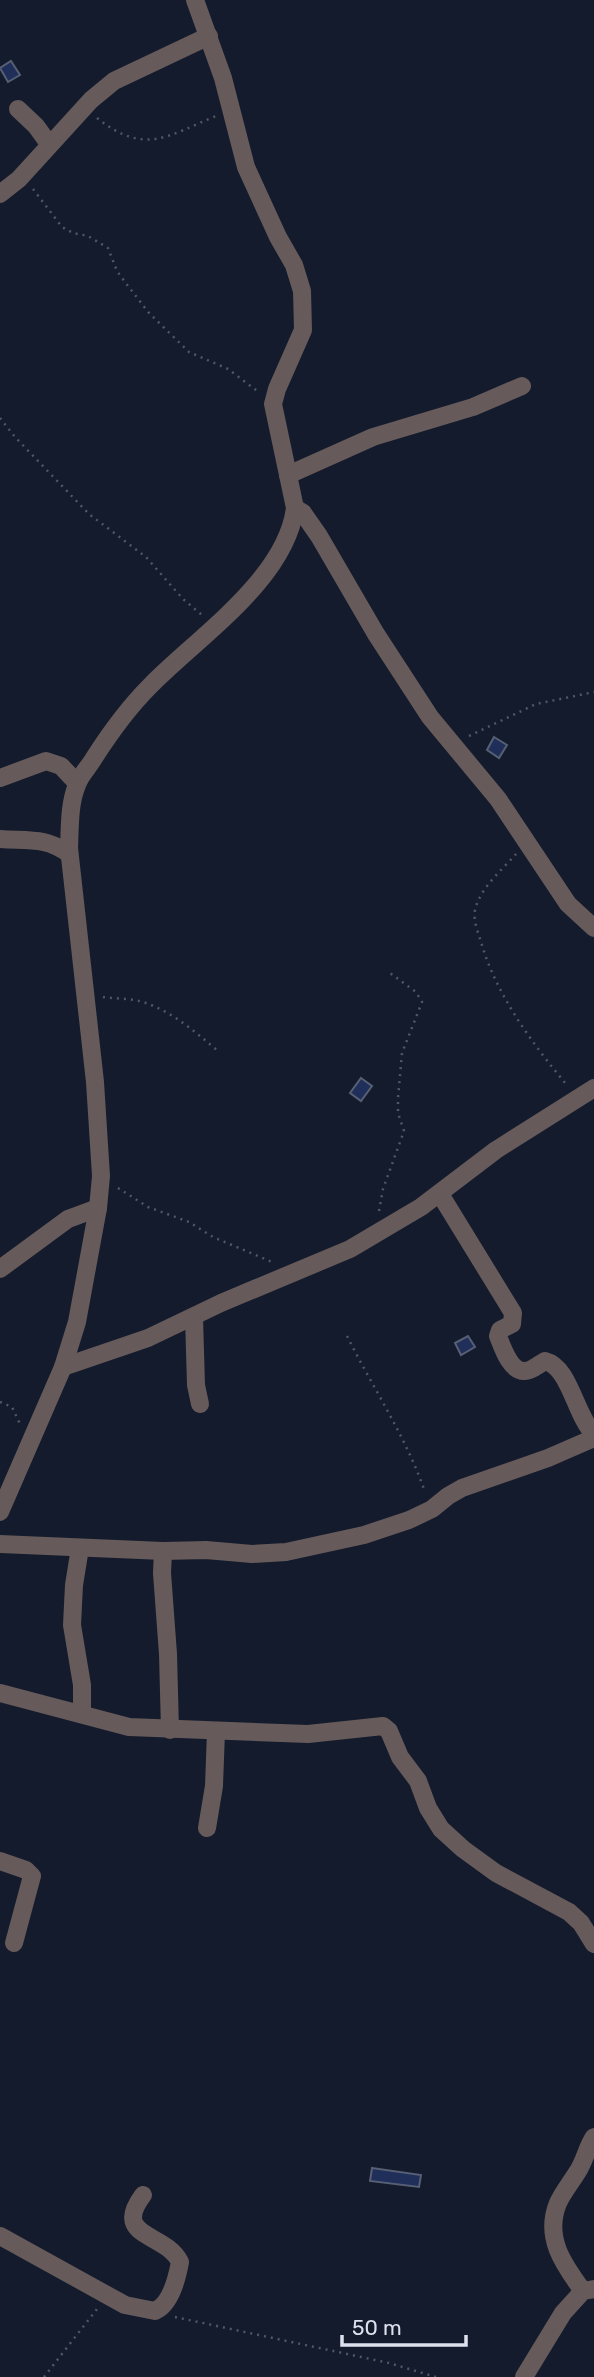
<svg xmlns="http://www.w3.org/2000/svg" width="594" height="2377" font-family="Rubik,sans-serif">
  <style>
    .building { fill: #1f2f5a; stroke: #575f74; stroke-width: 2 }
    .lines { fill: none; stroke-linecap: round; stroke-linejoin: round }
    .path { stroke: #505766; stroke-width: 2.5; stroke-dasharray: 2 5; stroke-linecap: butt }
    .minor { stroke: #665a5a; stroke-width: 18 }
  </style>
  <rect width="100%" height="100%" fill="#141b2c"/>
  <g class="building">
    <polygon points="11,61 20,75 8,82 0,68"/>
    <polygon points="494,737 507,745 499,758 487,750"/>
    <polygon points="361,1078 372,1086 361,1101 350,1093"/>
    <polygon points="468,1336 475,1347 461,1355 455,1343"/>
    <polygon points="372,2168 421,2175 419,2187 370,2181"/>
  </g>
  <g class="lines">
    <g class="path">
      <path d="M97,118C145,156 167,136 216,116"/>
      <polyline points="33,189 62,227 73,233 88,236 108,248 117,271 128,286 149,313 189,352 228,369 260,393"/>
      <polyline points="0,418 15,437 89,514 146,557 183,599 202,615"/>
      <polyline points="469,736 536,704 594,692"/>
      <path d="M516,854C502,870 480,888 475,910C473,921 478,932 481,942C496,994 531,1042 566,1084"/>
      <path d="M103,997C116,999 130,998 143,1002C173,1012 194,1031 218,1051"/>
      <polyline points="118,1188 148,1207 189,1222 213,1237 272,1262"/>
      <polyline points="379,1211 383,1189 404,1131 398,1113 398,1098 402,1053 422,1002 416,992 390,973"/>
      <path d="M347,1336C373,1388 406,1437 425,1492"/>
      <polyline points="0,1402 12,1407 20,1424"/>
      <polyline points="175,2317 389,2363 436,2377"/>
      <polyline points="44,2377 97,2309"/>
    </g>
    <g class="minor">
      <polyline points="18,109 36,126 49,144"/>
      <polyline points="0,194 19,179 91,100 114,81 209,36"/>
      <polyline points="288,475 373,437 473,407 522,386"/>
      <polyline points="295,508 303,513 319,536 376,634 430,717 498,799 568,904 594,928"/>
      <polyline points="0,778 46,761 61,766 77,783"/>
      <path d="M0,839C28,841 46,837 69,854"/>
      <path d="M440,1194L513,1313L512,1324L500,1330L498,1336C502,1346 510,1372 525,1371C532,1371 539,1364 545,1361C570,1367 575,1415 594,1434"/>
      <polyline points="0,1269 68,1219 98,1208"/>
      <polyline points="194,1317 196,1385 200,1404"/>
      <polyline points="63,1367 148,1338 221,1303 350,1249 421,1207 496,1150 594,1088"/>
      <path d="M0,1512L63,1367L77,1322L98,1208L101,1176L95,1082L69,848C70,827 69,804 77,785C80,775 89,767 94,758C110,733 129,707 150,686C198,637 286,579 295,508L273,404L277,389L303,330L302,291L294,265L278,237L246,167L223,78L195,0"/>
      <polyline points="0,1544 163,1551 206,1550 252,1554 286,1552 364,1535 409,1520 432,1509 448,1496 462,1488 548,1458 594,1438"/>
      <polyline points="80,1548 74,1585 72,1625 82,1685 82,1714"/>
      <polyline points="163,1551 162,1573 168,1654 170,1730"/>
      <polyline points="0,1693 129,1727 308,1734 383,1726 389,1731 400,1757 418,1781 428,1808 441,1829 463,1849 496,1873 569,1912 581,1923 594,1944"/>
      <polyline points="207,1828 214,1786 216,1731"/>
      <polyline points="0,1861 26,1870 32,1876 14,1943"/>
      <path d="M0,2236L125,2305L155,2311C171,2304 177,2278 180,2262C165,2232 111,2238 143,2195"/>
      <path d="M583,2291C563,2264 544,2237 558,2203C563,2192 572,2181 578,2171C585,2160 587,2147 594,2137"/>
      <polyline points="524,2377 563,2313 583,2291 594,2289"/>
    </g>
  </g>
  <path d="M342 2335v10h124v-10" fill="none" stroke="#dce1ed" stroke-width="3.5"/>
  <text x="352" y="2335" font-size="21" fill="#dce1ed" stroke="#141b2c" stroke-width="5" paint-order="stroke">50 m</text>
</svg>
